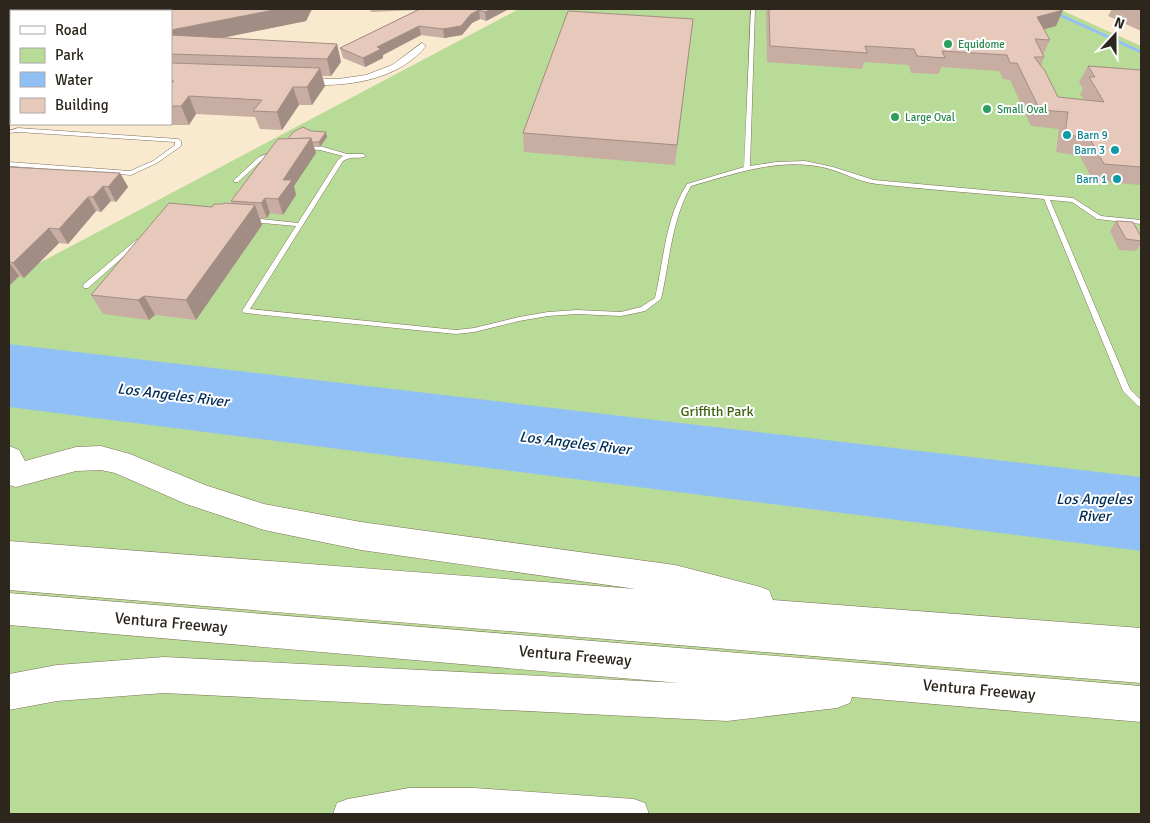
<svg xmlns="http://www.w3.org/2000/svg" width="1150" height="823" font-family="Signika,sans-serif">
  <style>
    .green { fill: #b9db98 }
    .water { fill: #91c0f6 }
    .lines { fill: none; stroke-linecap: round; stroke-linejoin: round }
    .stream { stroke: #91c0f6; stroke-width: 3 }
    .lane-casing { stroke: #7f7059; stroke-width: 1 }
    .street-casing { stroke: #7f7059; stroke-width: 1 }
    .secondary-casing { stroke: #7f7059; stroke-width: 1 }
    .highway-casing { stroke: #7f7059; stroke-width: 1 }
    .lane { fill: #fff; fill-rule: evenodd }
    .street { fill: #fff; fill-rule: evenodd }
    .secondary { fill: #fff; fill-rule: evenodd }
    .highway { fill: #fff; fill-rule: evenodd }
    .wall { fill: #c7ada2 }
    .shaded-wall { fill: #a28d84 }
    .building { fill: #e7c9bc; stroke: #a28d84 }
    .leisure-dot { fill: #2e9e5b; stroke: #fff; stroke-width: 2 }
    .culture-dot { fill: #0f9aa8; stroke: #fff; stroke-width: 2 }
    .labels { text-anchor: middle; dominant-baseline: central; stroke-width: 4; stroke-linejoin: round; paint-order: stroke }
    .far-leisure-label { font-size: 11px; fill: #27864d; stroke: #fff; text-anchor: start }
    .far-culture-label { font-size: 11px; fill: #0d838f; stroke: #fff; text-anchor: end }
    .park-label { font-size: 14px; fill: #3f620d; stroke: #fff }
    .water-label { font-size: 15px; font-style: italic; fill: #022e56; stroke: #fff }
    .near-street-label { font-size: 16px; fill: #2c261c; stroke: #fff }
  </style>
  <rect width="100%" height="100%" fill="#f9e9cf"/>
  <polygon class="green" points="519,9 1059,9 1141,46 1141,814 9,814 9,279"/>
  <polygon class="water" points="9,344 1141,477 1141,551 9,407"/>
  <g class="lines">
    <polyline class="stream" points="1047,9 1141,52"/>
    <g class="lane-casing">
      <g id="lane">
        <path d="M751,9H755L750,166L776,162L805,161L833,167L874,180L1073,198L1101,216L1141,220V224L1097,219L1072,202L1050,200L1130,389L1141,400V407L1138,406L1123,391L1044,199C988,194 932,190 877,184C858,182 841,171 822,167C777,158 734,174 691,186C671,221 670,261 661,299L645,311L621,316L577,314L548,316L519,321L474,332L456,334L245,313L242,311L296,226L252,222L249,220L252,218L298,223L338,160L343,156L320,150L303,149V147L305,146H320L347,154H363L366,156C358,160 352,155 343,161L250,309L456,330L474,328L519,317L548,312L577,310L621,312L641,307L655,298C664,259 665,219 687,184L744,167Z"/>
        <polygon points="18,128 178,139 181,141 181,146 157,163 131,175 9,166 9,162 130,171 153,161 175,145 175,142 18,132 9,133 9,131"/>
        <polygon points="274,151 277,153 276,154 263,159 238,182 234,182 234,180 259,157"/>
        <polygon points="137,240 139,241 139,243 88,288 84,288 83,286 84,284 135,241"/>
      </g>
    </g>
    <g class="street-casing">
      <g id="street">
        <path d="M422,43L426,46C402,75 364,84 327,85C319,85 306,87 300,82L305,79H338L366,75L392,65Z"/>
        <polygon points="11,85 11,93 9,94 9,86"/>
      </g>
    </g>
    <g class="secondary-casing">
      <g id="secondary">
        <polygon points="89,9 108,9 106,11 87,11"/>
        <polygon points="11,27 11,35 9,36 9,28"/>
        <polygon points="409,788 474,788 634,799 645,803 649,814 333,814 337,803 348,799"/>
      </g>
    </g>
    <g class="highway-casing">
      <g id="highway">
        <polygon points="9,446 19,450 25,461 76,447 101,446 130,454 205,485 264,504 361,522 675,565 757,586 769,590 773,600 1141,628 1141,683 9,590 9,541 636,589 361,550 264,530 186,504 115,473 101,470 76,471 16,487 9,485"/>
        <polygon points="9,593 1141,686 1141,722 852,697 850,703 837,708 727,721 164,693 57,701 9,710 9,674 57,665 164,657 680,683 9,625"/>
      </g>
    </g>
    <use href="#lane" class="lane"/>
    <use href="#street" class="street"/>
    <use href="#secondary" class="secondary"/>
    <use href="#highway" class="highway"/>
  </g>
  <g class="wall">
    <polygon points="114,9 312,9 306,21 222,38 337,44 341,62 331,76 322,76 325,86 312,105 299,105 282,130 260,129 255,117 196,114 189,125 161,125 161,124 171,124 171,11 115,11"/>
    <polygon points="370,9 509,9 486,21 480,19 472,23 462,35 444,38 421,35 383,55 383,58 365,67 343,58 340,48 417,10 371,12"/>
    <polygon points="766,9 1060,9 1063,10 1056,26 1044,29 1050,40 1043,55 1044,57 1041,66 1058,97 1084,100 1080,94 1083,89 1079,82 1088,66 1141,70 1141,185 1093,181 1080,156 1056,152 1059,129 1031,126 1010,80 1003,79 999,71 941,67 939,74 911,73 909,65 864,62 862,69 767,62"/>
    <polygon points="1112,9 1141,9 1141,31 1108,16"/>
    <polygon points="693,19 675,165 524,152 523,133"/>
    <polygon points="311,131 326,132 327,137 320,147 314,147 316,153 294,186 296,195 283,215 270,213 267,218 260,218 262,225 196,320 155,315 149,320 103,314 91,295 212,207 232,203 231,201 288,139"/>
    <polygon points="9,167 120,173 128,187 116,202 111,201 101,212 96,211 68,244 59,243 24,278 19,276 10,285 9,285"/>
    <polygon points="1116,221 1141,241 1141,244 1136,251 1119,250 1110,231"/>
  </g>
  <g class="shaded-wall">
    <polygon points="9,9 53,9 40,11 11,11 11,17 9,17"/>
    <polygon points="279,9 312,9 306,21 172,48 171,51 171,30"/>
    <polygon points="491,9 509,9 486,21 485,12"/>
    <polygon points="479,10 480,19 472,23 462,35 444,38 443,29"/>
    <polygon points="1063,10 1056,26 1030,33 1037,17"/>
    <polygon points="419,26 421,35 383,55 383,58 365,67 363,58 377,47"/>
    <polygon points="337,44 341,62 331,76 327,59"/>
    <polygon points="11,54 11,68 9,71 9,56"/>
    <polygon points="320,68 325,86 312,105 307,87"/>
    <polygon points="293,87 299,105 282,130 277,112"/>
    <polygon points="189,96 196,114 189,125 181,106"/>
    <polygon points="326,132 327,137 320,147 319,142"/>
    <polygon points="311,138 316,153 294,186 296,195 283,215 278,199 283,180"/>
    <polygon points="120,173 128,187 116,202 108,187"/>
    <polygon points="103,186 111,201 101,212 93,197"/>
    <polygon points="88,197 96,211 68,244 59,229"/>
    <polygon points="265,198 270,213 267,218 261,203"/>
    <polygon points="255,205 262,225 196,320 186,300"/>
    <polygon points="49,228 59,243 24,278 13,263"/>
    <polygon points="9,262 19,276 10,285 9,283"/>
    <polygon points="144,296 155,315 149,320 138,300"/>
  </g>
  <g class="building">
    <polygon points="120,9 279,9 171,30 171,11 123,11"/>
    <polygon points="420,9 491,9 485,12 479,10 471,14 461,26 443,29 419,26 377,47 381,49 363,58 340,48"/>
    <polygon points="769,9 1060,9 1063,10 1037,17 1050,40 1035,39 1044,57 1034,57 1045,71 1058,97 1104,102 1089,77 1095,77 1088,66 1141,70 1141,167 1104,164 1090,139 1065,134 1068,112 1040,110 1017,63 1010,63 1007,55 942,51 945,58 917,56 914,49 865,46 867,53 770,46"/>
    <polygon points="568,11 693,19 677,145 523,133"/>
    <polygon points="9,34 11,34 11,54 9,56"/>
    <polygon points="171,35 337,44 327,59 171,54"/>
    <polygon points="171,63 320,68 307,87 293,87 277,112 253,111 262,100 189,96 181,106 171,106 171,84 174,81 171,81"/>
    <polygon points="303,127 311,131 326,132 319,142 312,142 311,138 288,139 293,132"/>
    <polygon points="311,138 283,180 292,180 278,199 265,198 261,203 231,201 278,139"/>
    <polygon points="9,167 120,173 108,187 103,186 93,197 88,197 59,229 49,228 13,263 9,261"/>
    <polygon points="169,203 212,207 214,204 223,204 224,203 255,205 186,300 144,296 138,300 91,295"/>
    <polygon points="1116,221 1133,222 1141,237 1141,241 1126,239"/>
  </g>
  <g class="leisure-dot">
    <circle cx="948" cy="44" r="5"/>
    <circle cx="987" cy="109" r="5"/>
    <circle cx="895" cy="117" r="5"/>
  </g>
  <g class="culture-dot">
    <circle cx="1067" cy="135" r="5"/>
    <circle cx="1115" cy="150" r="5"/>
    <circle cx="1117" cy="179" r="5"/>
  </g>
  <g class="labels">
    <g class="far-leisure-label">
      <text x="958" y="44">Equidome</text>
      <text x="997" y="109">Small Oval</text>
      <text x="905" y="117">Large Oval</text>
    </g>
    <g class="far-culture-label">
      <text x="1077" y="135" text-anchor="start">Barn 9</text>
      <text x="1105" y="150">Barn 3</text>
      <text x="1107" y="179">Barn 1</text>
    </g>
    <g class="park-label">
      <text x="717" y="411">Griffith Park</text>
    </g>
    <g class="water-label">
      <text transform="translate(173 395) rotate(7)">Los Angeles River</text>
      <text transform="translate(575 443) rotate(7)">Los Angeles River</text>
      <text x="1094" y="499">Los Angeles<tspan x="1094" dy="17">River</tspan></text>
    </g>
    <g class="near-street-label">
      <text transform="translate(171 623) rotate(5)">Ventura Freeway</text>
      <text transform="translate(575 656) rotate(5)">Ventura Freeway</text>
      <text transform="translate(979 690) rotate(5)">Ventura Freeway</text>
    </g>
  </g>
  <rect width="1150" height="823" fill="none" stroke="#2c261c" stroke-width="20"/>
  <rect x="10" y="10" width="162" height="115" fill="#ffffff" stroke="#aba8a4"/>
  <rect x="20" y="26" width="25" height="8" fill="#ffffff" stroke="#aba8a4"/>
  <text x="55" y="35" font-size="15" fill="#2c261c">Road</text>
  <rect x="20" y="48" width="25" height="15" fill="#b9db98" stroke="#aba8a4"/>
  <text x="55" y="60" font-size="15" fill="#2c261c">Park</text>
  <rect x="20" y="72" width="25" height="15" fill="#91c0f6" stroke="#aba8a4"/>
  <text x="55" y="85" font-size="15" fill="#2c261c">Water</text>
  <rect x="20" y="98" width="25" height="15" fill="#e7c9bc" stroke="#aba8a4"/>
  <text x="55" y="110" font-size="15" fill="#2c261c">Building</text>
  <g transform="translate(1115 35) rotate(21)" stroke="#ffffff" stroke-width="4" paint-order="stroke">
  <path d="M0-4L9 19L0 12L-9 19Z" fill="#2c261c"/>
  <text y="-8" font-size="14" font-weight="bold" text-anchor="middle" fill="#2c261c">N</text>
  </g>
</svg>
